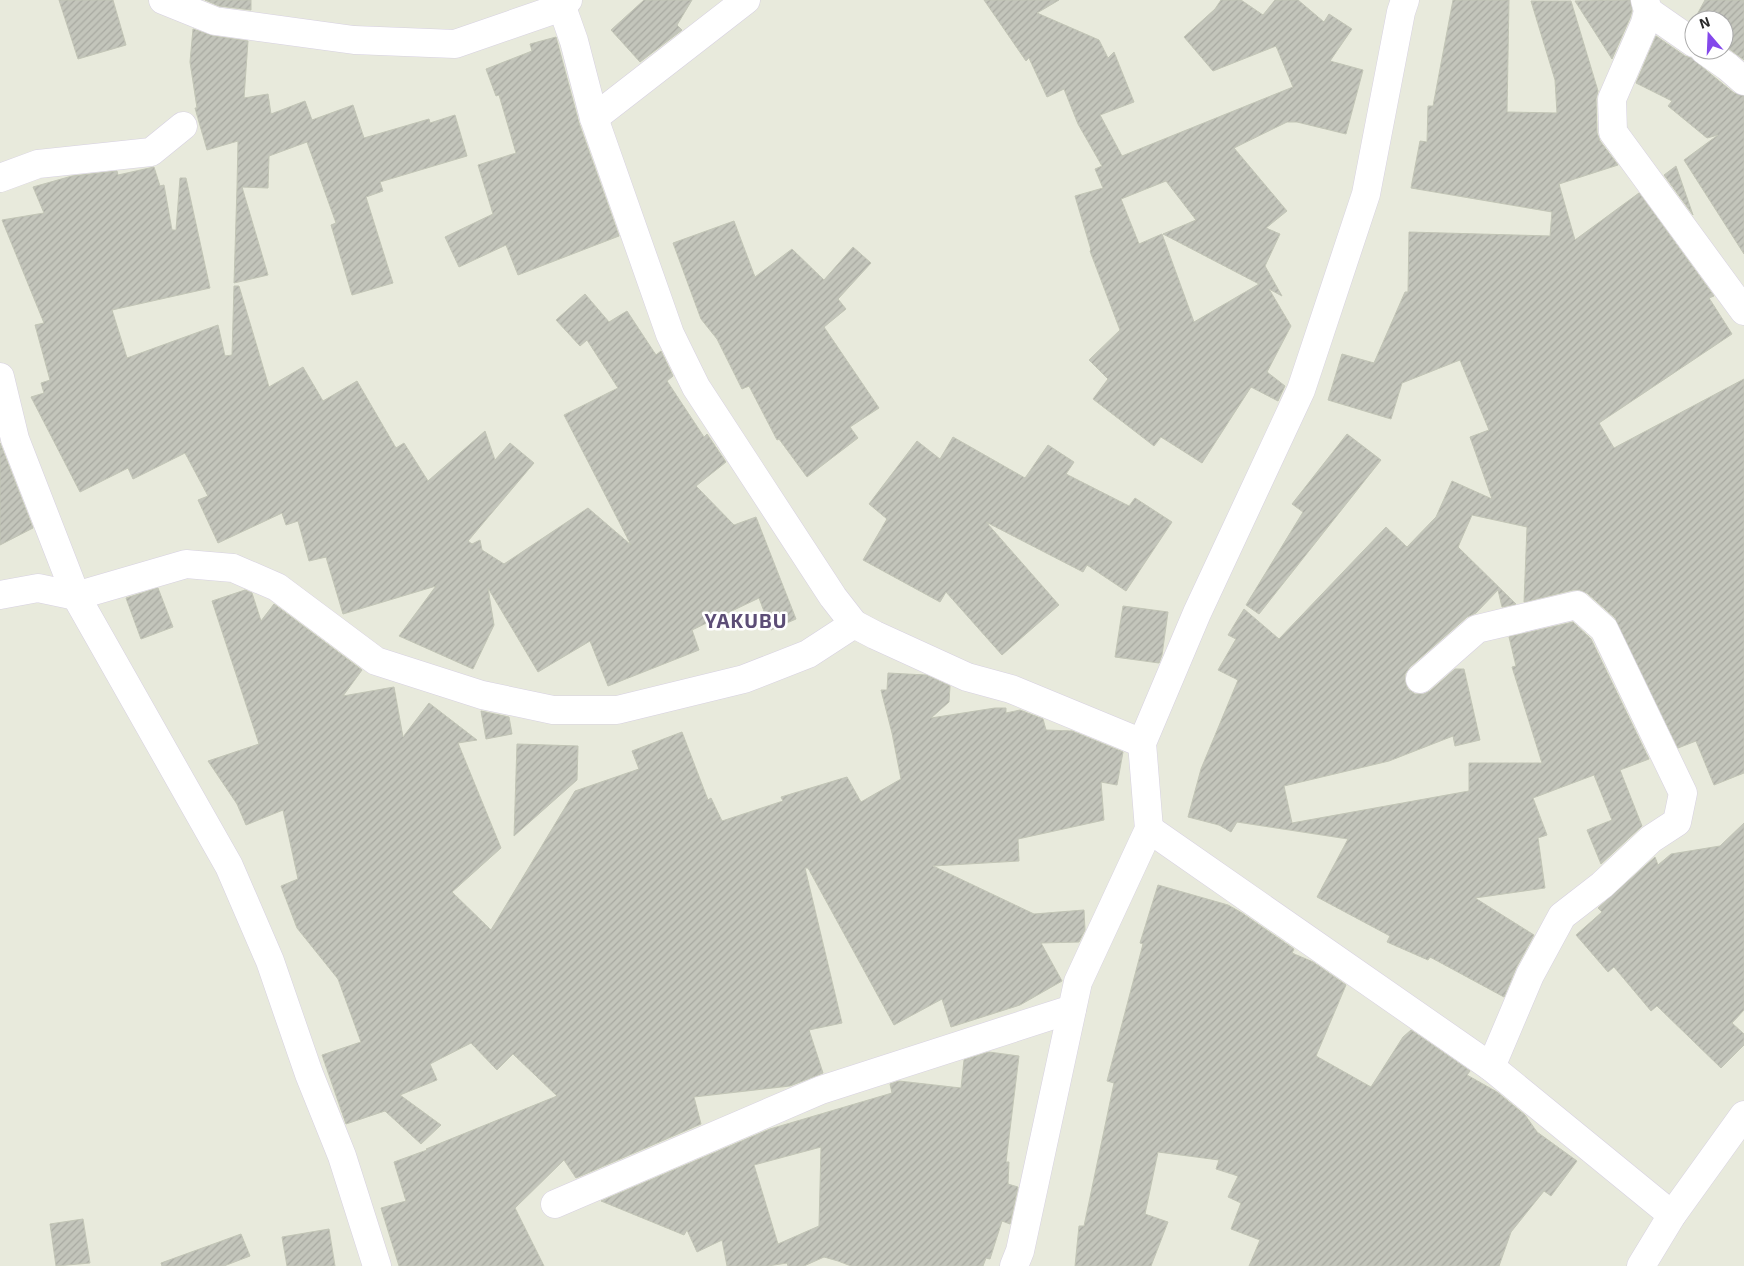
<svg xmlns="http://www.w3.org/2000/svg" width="1744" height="1266" font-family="'Exo 2',sans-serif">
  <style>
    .building { fill: url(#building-hatch); stroke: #c2c5b6; fill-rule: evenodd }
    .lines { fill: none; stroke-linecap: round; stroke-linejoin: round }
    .minor-casing { stroke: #d7d1e1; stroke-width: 29 }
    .tertiary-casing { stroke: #d7d1e1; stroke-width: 29 }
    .minor { stroke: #fff; stroke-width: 28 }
    .tertiary { stroke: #fff; stroke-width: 28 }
    .labels { text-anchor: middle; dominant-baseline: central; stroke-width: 5; stroke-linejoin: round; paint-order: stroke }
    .district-label { font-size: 20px; font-weight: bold; letter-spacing: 1px; fill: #5c4d76; stroke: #fff }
  </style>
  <defs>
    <pattern id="building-hatch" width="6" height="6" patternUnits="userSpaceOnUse" patternTransform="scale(1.25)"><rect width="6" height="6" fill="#c3c5bb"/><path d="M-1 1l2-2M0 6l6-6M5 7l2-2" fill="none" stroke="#a8a9a1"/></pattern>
  </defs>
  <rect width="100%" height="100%" fill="#e8eadc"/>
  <g class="building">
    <polygon points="59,0 113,0 126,45 78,59"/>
    <polygon points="205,0 251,0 251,10 219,6"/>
    <polygon points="644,0 692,0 677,25 682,30 640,62 611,30"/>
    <path d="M984,0H1059L1037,13L1099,40L1108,58L1114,52L1134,102L1100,115L1122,156L1293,87L1276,46L1213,71L1184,37L1215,9L1221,0H1241L1263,15L1275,0H1298L1324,22L1329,14L1352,29L1330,61L1363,70L1346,134L1297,122H1287L1234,148L1287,211L1266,228L1280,234L1265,266L1282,296L1269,289L1291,326L1267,372L1285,386L1278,401L1251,387L1202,463L1161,437L1154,446L1093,399L1108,379L1089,360L1120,330L1090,251L1091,250L1075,196L1103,188L1095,169L1102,166L1078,124L1064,89L1047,97L1029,58L1026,61ZM1166,181L1196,220L1163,234L1259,284L1194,322L1162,234L1139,244L1121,199Z"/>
    <polygon points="1453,0 1509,0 1507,112 1557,113 1555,80 1531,1 1571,1 1598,91 1596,99 1597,133 1600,141 1618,165 1559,184 1575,240 1639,193 1714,296 1709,298 1732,334 1599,423 1614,448 1744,379 1744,773 1714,785 1696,741 1678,748 1615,618 1587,593 1580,590 1573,590 1524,602 1527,527 1472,515 1458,547 1516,604 1502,607 1498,590 1476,613 1467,617 1410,667 1405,674 1405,682 1408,689 1415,694 1424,694 1430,691 1455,669 1464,669 1480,740 1455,746 1453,736 1389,761 1284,786 1292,823 1469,791 1469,763 1542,763 1512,667 1516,666 1509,637 1573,622 1591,639 1649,759 1620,770 1642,826 1601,864 1587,830 1612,820 1594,775 1533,798 1547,835 1538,838 1545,888 1475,898 1534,935 1516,968 1504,997 1430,957 1428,960 1387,942 1390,936 1317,897 1348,839 1237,822 1231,832 1219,825 1188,817 1201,769 1238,680 1218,670 1236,639 1228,635 1244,609 1279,639 1386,527 1407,547 1436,517 1452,481 1492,499 1470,437 1489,430 1460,360 1402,383 1391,419 1328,400 1342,354 1374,363 1405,292 1408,292 1409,232 1550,236 1552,212 1411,188 1420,141 1427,142 1428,106 1433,106"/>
    <polygon points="1628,0 1630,0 1632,11 1630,18 1612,59 1575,1"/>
    <polygon points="1705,0 1744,0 1744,60 1724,45 1724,20 1694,20"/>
    <polygon points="193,29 213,36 248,41 244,98 268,94 271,114 305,101 312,120 353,105 364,138 429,119 430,123 455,115 467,156 380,182 383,191 366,197 393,283 352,295 331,225 336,223 307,142 269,156 268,188 242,187 268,275 234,283 237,187 238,187 237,187 238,141 207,150 195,108 197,108 190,62"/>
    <polygon points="1656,36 1685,56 1691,58 1734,93 1744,96 1744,254 1684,160 1718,135 1707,138 1668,106 1672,101 1636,83"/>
    <polygon points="556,37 579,123 619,236 518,275 506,245 459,267 445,237 493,214 478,165 516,153 499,95 496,96 486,69 532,51 530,44"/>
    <polygon points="1676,166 1693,215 1664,175"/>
    <polygon points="154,167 160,186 164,185 172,230 176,230 180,178 186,178 210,288 112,310 127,358 218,325 225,356 232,355 234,286 239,286 269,387 303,367 323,401 357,381 396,448 404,443 428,481 485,431 495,460 510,443 534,463 468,541 472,544 480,540 482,550 504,564 588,508 631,545 564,415 618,388 587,340 580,346 556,320 585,294 609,322 627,311 656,355 661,351 673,376 667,381 704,437 707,434 726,462 696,486 734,525 756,517 796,619 771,630 759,598 692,630 699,650 608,686 590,641 538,672 488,588 494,625 473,669 399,636 436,586 343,614 326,557 309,561 298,521 286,525 282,513 218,543 198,500 208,496 185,453 133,479 128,468 80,492 31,397 44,393 41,383 50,380 35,325 44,323 2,220 44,213 33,187 72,176 117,171 118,175"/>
    <polygon points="734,221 755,277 792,249 824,280 853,247 871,263 838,299 846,309 824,327 879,408 850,427 858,438 807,477 779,439 777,440 749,386 742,389 717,339 701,319 673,243"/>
    <polygon points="1347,434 1381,460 1259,614 1246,605 1303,512 1292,504"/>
    <polygon points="953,437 1025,478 1048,445 1074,462 1066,474 1129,506 1135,498 1172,522 1126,591 1087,565 1083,572 986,522 1059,605 1002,655 946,592 940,602 863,560 887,519 869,504 917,441 940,459"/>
    <polygon points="0,443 33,528 0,545"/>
    <polygon points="158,588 173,627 141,639 126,598"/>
    <polygon points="245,590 252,593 261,621 274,604 362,670 343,696 394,687 403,737 429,703 477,740 458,743 501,848 452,892 491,930 575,791 639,769 632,751 682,732 708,800 711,798 722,821 783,801 781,797 847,777 861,802 901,779 892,733 881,690 887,690 888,673 926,675 950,686 949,702 931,718 995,708 1006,708 1006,713 1020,710 1043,719 1046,730 1072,731 1123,752 1117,785 1101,782 1104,820 1018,839 1019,861 933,866 1034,914 1084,910 1085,930 1079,942 1041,943 1062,981 1020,1005 951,1027 942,999 894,1025 808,868 805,868 842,1023 809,1030 823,1073 790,1086 694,1097 701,1124 576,1178 564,1160 515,1208 544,1266 399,1266 381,1208 406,1201 394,1162 427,1150 426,1149 557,1096 513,1054 497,1070 471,1043 430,1064 437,1080 400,1095 441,1125 421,1144 385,1111 346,1124 322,1055 361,1042 338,979 297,928 281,886 298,879 283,810 246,825 237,804 208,761 259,744 212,601"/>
    <polygon points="1123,606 1168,612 1162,655 1159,663 1115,657"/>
    <polygon points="481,711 509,717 512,734 486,739"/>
    <polygon points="517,744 578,746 577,780 514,836"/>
    <polygon points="1744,823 1744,1010 1732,1023 1744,1034 1744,1045 1721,1068 1657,1006 1651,1011 1614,967 1608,972 1576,935 1602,912 1598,908 1655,857 1658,865 1671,854 1720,846"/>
    <polygon points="1158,885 1228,905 1242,913 1294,949 1292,953 1313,962 1346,985 1316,1056 1371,1087 1403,1037 1411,1030 1470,1071 1467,1075 1497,1092 1525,1115 1537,1132 1577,1161 1551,1196 1544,1191 1511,1232 1499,1266 1249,1266 1260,1240 1231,1229 1241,1203 1228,1197 1238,1176 1216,1169 1219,1160 1158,1152 1145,1214 1168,1222 1151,1266 1075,1266 1079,1226 1084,1226 1114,1083 1107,1081 1143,944 1140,943"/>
    <path d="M989,1052L1019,1056L1006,1162H1009L1008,1184L1018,1187L1010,1224L1002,1221L990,1259L986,1258L983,1266H851L838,1261L824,1257L804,1266H788L787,1263L768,1266H727L722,1240L697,1252L687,1230L684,1235L601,1201L770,1129L892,1093L890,1084L899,1081L961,1088L964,1060ZM821,1147L819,1226L778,1244L754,1165Z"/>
    <polygon points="83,1219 90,1263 56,1266 50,1224"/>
    <polygon points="329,1229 335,1266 287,1266 282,1237"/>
    <polygon points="241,1234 250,1256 224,1266 162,1266 161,1263"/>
  </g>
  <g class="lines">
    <g class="minor-casing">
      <g id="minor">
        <polyline points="163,0 215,21 354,40 455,44 562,7"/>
        <polyline points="568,0 562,7 574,41 594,118 670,334 696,387 833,597 854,624 875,635 967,677 1011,689 1142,743"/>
        <polyline points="1645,0 1648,11 1645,23 1612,99 1613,132 1744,311"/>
        <polyline points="1648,11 1694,43"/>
        <polyline points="1704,50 1728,67 1744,81"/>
        <polyline points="594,118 746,0"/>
        <polyline points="0,178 38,164 151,152 183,126"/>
        <polyline points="0,377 15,439 76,596 229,866 270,961 309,1074 342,1156 377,1266"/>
        <polyline points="0,595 38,588 76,596 186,564 233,568 277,587 376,661 482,695 553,710 617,710 744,679 808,654 854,624"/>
        <polyline points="1420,679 1477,629 1577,605 1604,629 1683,793 1677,822 1651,839 1602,885 1562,916 1530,975 1491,1067"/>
        <polyline points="1149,829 1491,1067 1672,1215"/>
        <polyline points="555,1204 821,1090 1072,1009"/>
        <polyline points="1641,1266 1672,1215 1744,1115"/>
      </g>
    </g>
    <g class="tertiary-casing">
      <polyline id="tertiary" points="1014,1266 1020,1251 1078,982 1149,829 1142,743 1197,613 1301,390 1366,194 1401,12 1405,0"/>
    </g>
    <use href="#minor" class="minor"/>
    <use href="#tertiary" class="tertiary"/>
  </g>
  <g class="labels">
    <g class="district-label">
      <text x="746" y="620">YAKUBU</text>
    </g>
  </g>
  <g transform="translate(1709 35) rotate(341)"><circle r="24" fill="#ffffff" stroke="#a9a9a9"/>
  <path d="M0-4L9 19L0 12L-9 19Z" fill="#8448eb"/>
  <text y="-8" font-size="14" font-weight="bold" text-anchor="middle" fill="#292929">N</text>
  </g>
</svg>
